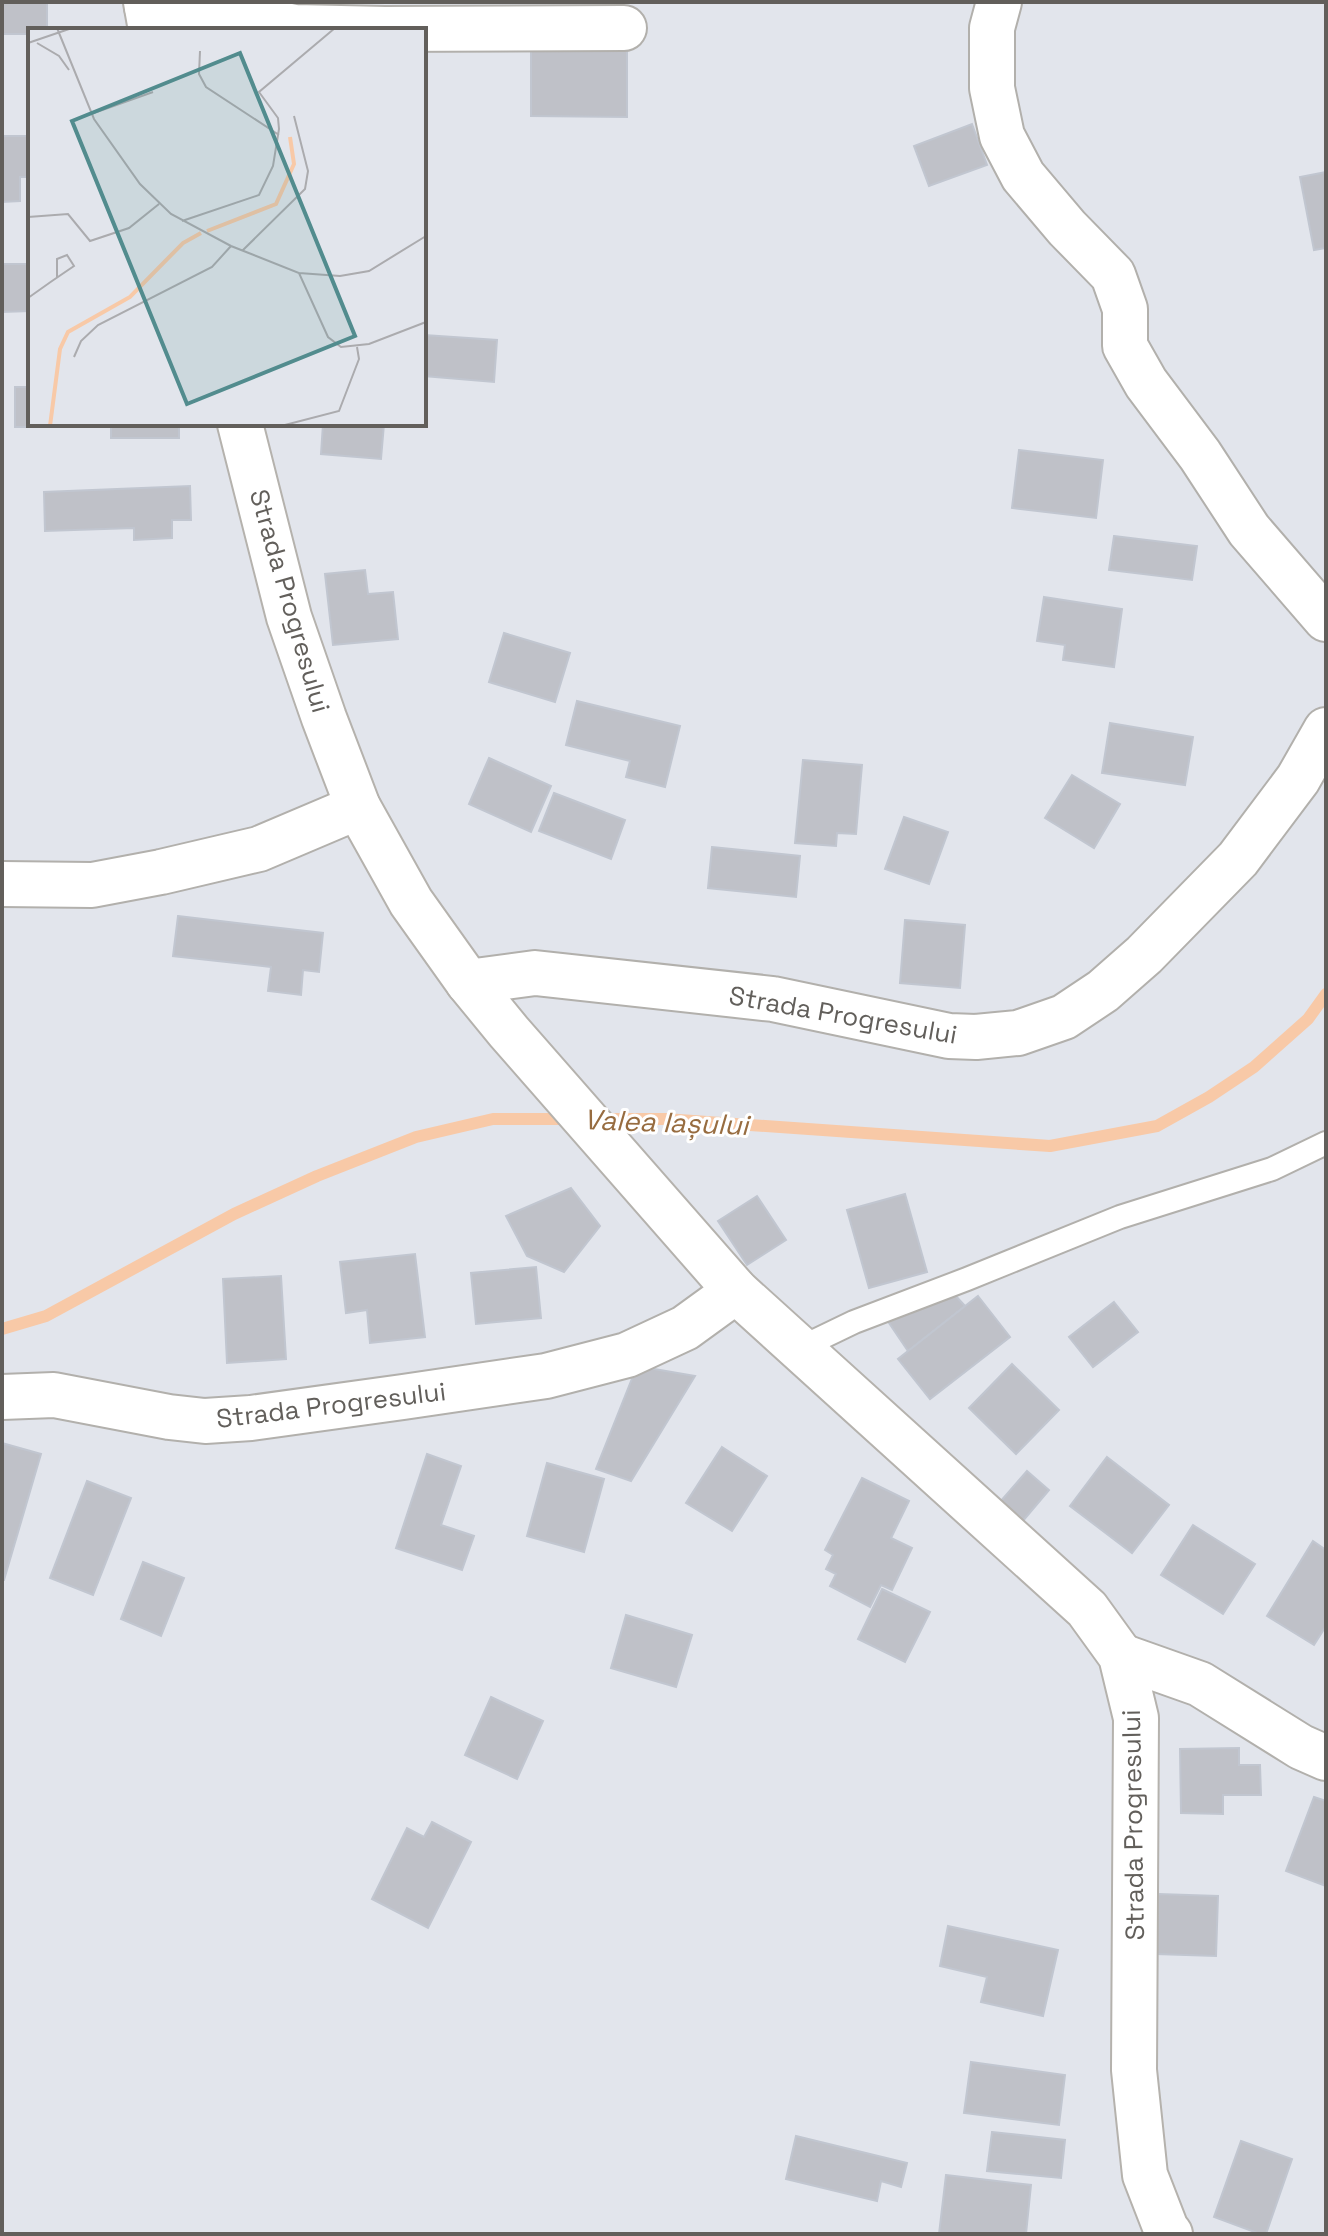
<svg xmlns="http://www.w3.org/2000/svg" width="1328" height="2236" font-family="'Space Grotesk',sans-serif">
  <style>
    .lines { fill: none; stroke-linecap: round; stroke-linejoin: round }
    .stream { stroke: #f8c9a7; stroke-width: 12 }
    .building { fill: #bfc1c8; stroke: #c1c6d0; stroke-width: 2 }
    .lane-casing { stroke: #b2b0ac; stroke-width: 26 }
    .street-casing { stroke: #b2b0ac; stroke-width: 48 }
    .secondary-casing { stroke: #b5b2ad; stroke-width: 48 }
    .lane { stroke: #fff; stroke-width: 22 }
    .street { stroke: #fff; stroke-width: 44 }
    .secondary { stroke: #fff; stroke-width: 44 }
    .labels { text-anchor: middle; dominant-baseline: central; stroke-width: 6; stroke-linejoin: round; paint-order: stroke }
    .street-label { font-size: 26px; fill: #625f5b; stroke: #fff }
    .water-label { font-size: 28px; font-style: italic; fill: #976c40; stroke: #fff }
    .inset-river { fill: none; stroke: #f8c9a7; stroke-width: 4 }
    .inset-road { fill: none; stroke: #ababae; stroke-width: 2 }
    .view { fill: #528c8e; fill-opacity: 0.15; stroke: #528c8e; stroke-width: 4 }
    .inset-edge { fill: none; stroke: #625f5b; stroke-width: 4 }
  </style>
  <rect width="100%" height="100%" fill="#e2e5ec"/>
  <g class="lines">
    <g class="stream">
      <polyline points="600,1119 665,1119 1050,1146 1157,1126 1209,1097 1254,1067 1308,1019 1326,994"/>
      <polyline points="2,1329 46,1316 234,1214 317,1176 416,1137 493,1119 569,1119"/>
    </g>
  </g>
  <g class="building">
    <polygon points="2,2 47,2 47,30 30,30 30,34 2,34"/>
    <polygon points="531,50 627,51 627,117 531,116"/>
    <polygon points="972,124 987,165 929,186 914,146"/>
    <polygon points="2,136 30,136 30,177 20,177 20,201 2,202"/>
    <polygon points="1326,172 1326,248 1314,250 1300,177"/>
    <polygon points="2,264 30,264 30,311 2,312"/>
    <polygon points="424,335 497,340 494,382 424,376"/>
    <polygon points="15,387 30,387 30,424 179,424 179,438 111,438 111,427 15,427"/>
    <polygon points="323,424 384,424 381,459 321,454"/>
    <polygon points="1019,450 1103,460 1096,518 1012,508"/>
    <polygon points="190,486 191,520 172,520 172,538 134,540 134,528 45,531 44,492"/>
    <polygon points="1114,536 1197,546 1192,580 1109,570"/>
    <polygon points="365,570 368,594 393,592 398,639 333,645 325,574"/>
    <polygon points="1044,597 1122,609 1114,667 1063,660 1065,645 1037,641"/>
    <polygon points="504,633 570,653 555,702 489,682"/>
    <polygon points="577,701 680,726 665,787 626,777 630,761 566,745"/>
    <polygon points="1110,723 1193,737 1185,785 1102,773"/>
    <polygon points="489,758 551,786 531,832 469,804"/>
    <polygon points="803,760 862,765 856,834 837,833 836,846 795,843"/>
    <polygon points="1072,775 1120,804 1094,848 1045,818"/>
    <polygon points="554,793 625,820 611,859 539,831"/>
    <polygon points="904,817 948,832 929,884 885,869"/>
    <polygon points="712,847 800,856 796,897 708,888"/>
    <polygon points="178,916 323,933 319,972 303,970 301,995 268,991 271,967 173,956"/>
    <polygon points="905,920 965,925 960,988 900,983"/>
    <polygon points="571,1188 600,1226 564,1272 527,1256 506,1216"/>
    <polygon points="905,1194 927,1272 869,1288 847,1210"/>
    <polygon points="757,1196 786,1240 747,1265 718,1221"/>
    <polygon points="415,1254 425,1337 370,1343 367,1310 346,1313 340,1262"/>
    <polygon points="536,1267 541,1318 476,1324 471,1273"/>
    <polygon points="281,1276 286,1359 227,1363 223,1279"/>
    <polygon points="953,1293 965,1306 908,1351 887,1320"/>
    <polygon points="978,1296 1010,1337 930,1399 898,1359"/>
    <polygon points="1114,1302 1138,1332 1093,1367 1069,1337"/>
    <polygon points="1012,1364 1059,1410 1016,1454 969,1408"/>
    <polygon points="637,1366 695,1376 631,1481 596,1469"/>
    <polygon points="2,1443 41,1454 4,1580 2,1580"/>
    <polygon points="722,1447 767,1476 732,1531 686,1503"/>
    <polygon points="427,1454 461,1466 441,1525 474,1536 462,1570 396,1548"/>
    <polygon points="1107,1457 1169,1505 1132,1553 1070,1506"/>
    <polygon points="547,1463 604,1479 584,1552 527,1536"/>
    <polygon points="1027,1471 1049,1490 1022,1522 1000,1502"/>
    <polygon points="862,1478 909,1501 891,1538 912,1548 892,1590 881,1585 870,1607 830,1586 836,1574 826,1569 833,1555 825,1550"/>
    <polygon points="87,1481 131,1498 93,1595 50,1578"/>
    <polygon points="1193,1525 1255,1564 1223,1614 1161,1575"/>
    <polygon points="1313,1541 1326,1550 1326,1626 1314,1645 1267,1616"/>
    <polygon points="143,1562 184,1578 161,1636 121,1619"/>
    <polygon points="882,1589 930,1612 905,1662 858,1639"/>
    <polygon points="626,1615 692,1635 676,1687 611,1668"/>
    <polygon points="491,1697 543,1721 517,1779 465,1755"/>
    <polygon points="1239,1748 1239,1765 1260,1765 1261,1795 1223,1795 1223,1814 1181,1813 1180,1749"/>
    <polygon points="1314,1797 1326,1801 1326,1886 1286,1871"/>
    <polygon points="432,1822 471,1842 428,1928 372,1899 407,1828 424,1837"/>
    <polygon points="1158,1894 1218,1896 1216,1956 1156,1954"/>
    <polygon points="948,1926 1058,1950 1043,2016 981,2002 987,1977 940,1966"/>
    <polygon points="971,2062 1065,2075 1059,2125 964,2113"/>
    <polygon points="992,2132 1065,2140 1061,2178 987,2171"/>
    <polygon points="796,2136 907,2163 901,2187 881,2181 877,2201 786,2179"/>
    <polygon points="1241,2141 1292,2159 1266,2234 1260,2234 1214,2217"/>
    <polygon points="946,2175 1031,2185 1026,2234 939,2234"/>
  </g>
  <g class="lines">
    <g class="lane-casing">
      <polyline id="lane" points="798,1349 854,1322 967,1279 1120,1217 1272,1169 1326,1143"/>
    </g>
    <g class="street-casing">
      <g id="street">
        <polyline points="999,2 992,28 992,88 1002,136 1023,176 1067,228 1113,275 1125,309 1125,346 1146,383 1200,455 1249,530 1326,619"/>
        <polyline points="147,7 226,13 295,27 385,29 624,28"/>
        <polyline points="2,884 92,885 161,872 259,849 358,807"/>
        <polyline points="468,982 535,973 773,999 949,1036 976,1037 1018,1033 1064,1017 1103,991 1144,955 1238,859 1298,779 1326,730"/>
        <polyline points="2,1397 54,1395 169,1417 205,1421 251,1418 403,1397 546,1376 627,1355 685,1328 736,1291"/>
        <polyline points="1121,1656 1200,1684 1301,1747 1326,1758"/>
      </g>
    </g>
    <g class="secondary-casing">
      <g id="secondary">
        <polyline points="146,2 151,30"/>
        <polyline points="240,424 289,617 324,718 358,807 411,902 468,982 509,1032 736,1291 1087,1609 1121,1656 1136,1718 1134,2070 1145,2175 1166,2229 1170,2234"/>
      </g>
    </g>
    <use href="#lane" class="lane"/>
    <use href="#street" class="street"/>
    <use href="#secondary" class="secondary"/>
  </g>
  <g class="labels">
    <g class="street-label">
      <text transform="translate(290 601) rotate(74)">Strada Progresului</text>
      <text transform="translate(843 1015) rotate(10)">Strada Progresului</text>
      <text transform="translate(331 1405) rotate(-7)">Strada Progresului</text>
      <text transform="translate(1133 1825) rotate(-91)">Strada Progresului</text>
    </g>
    <g class="water-label">
      <text transform="translate(666 1122) rotate(2)">Valea Iașului</text>
    </g>
  </g>
  <g transform="translate(28 28)">
    <rect width="398" height="398" fill="#e2e5ec"/>
    <path class="inset-river" d="M179,203L248,176L266,136L262,109M22,398L32,321L40,304L102,269L155,215L173,205"/>
    <path class="inset-road" d="M29,0L66,91L112,156L143,186L203,218L271,245L300,309L313,319L341,316L398,294M0,15L44,0M9,15L31,28L41,42M172,23L171,46L178,59L251,107M63,86L125,64M0,189L40,186L62,213L101,200L131,176M154,193L231,167L245,138L251,101L250,90L231,64L307,0M214,223L277,161L280,143L266,88M271,245L312,248L341,243L398,208M0,270L24,253L46,238L39,227L29,231V250M46,329L53,313L70,297L184,239L203,218M253,398L311,383L331,331L329,319"/>
    <path class="view" d="M212,25L327,308L159,376L44,93Z"/>
    <rect width="398" height="398" class="inset-edge"/>
  </g>
  <rect width="1328" height="2236" fill="none" stroke="#625f5b" stroke-width="8"/>
</svg>
